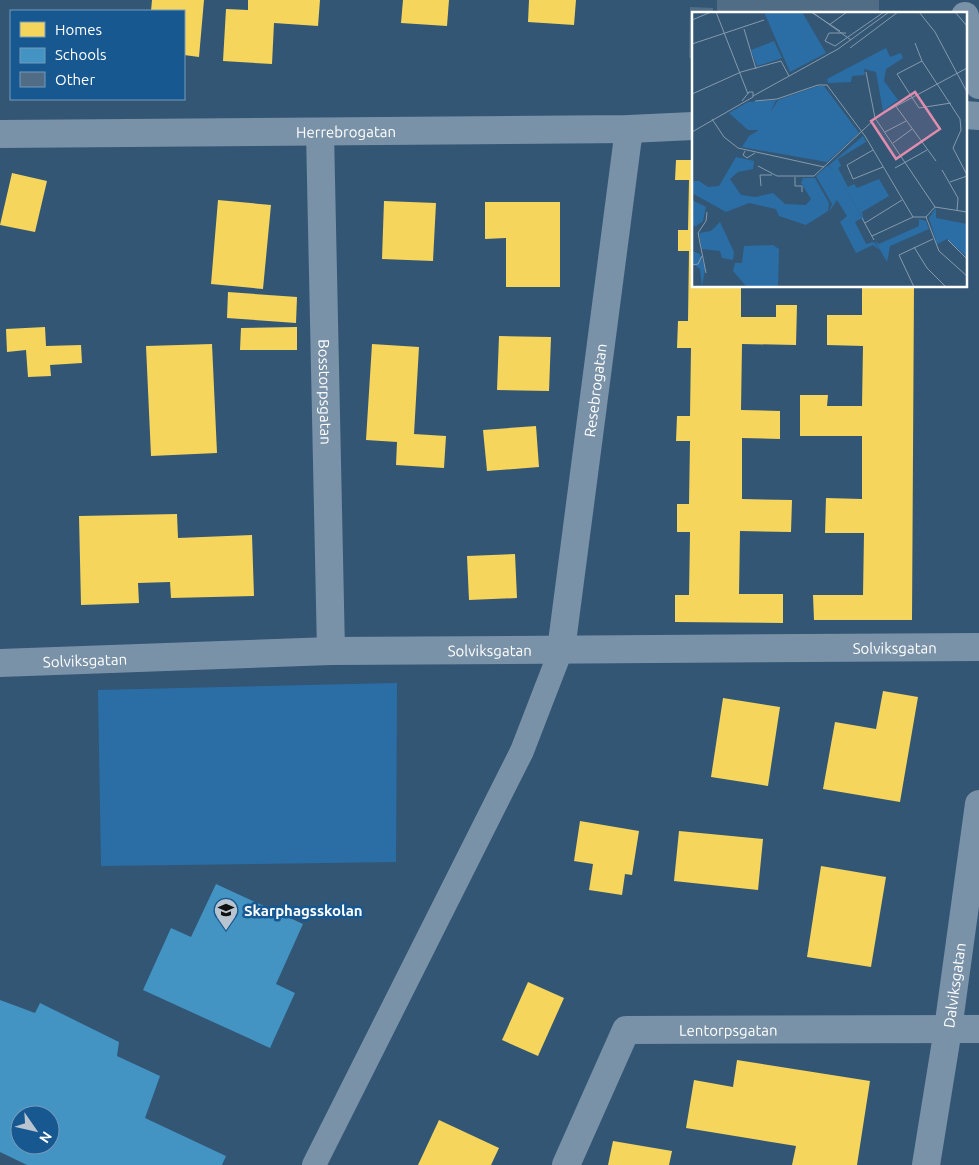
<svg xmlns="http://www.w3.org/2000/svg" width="979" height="1165" font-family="Ubuntu,sans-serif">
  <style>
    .green { fill: #2b6ea6 }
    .homes { fill: #f6d55c }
    .schools { fill: #4393c3; fill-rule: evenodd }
    .building { fill: #516d86 }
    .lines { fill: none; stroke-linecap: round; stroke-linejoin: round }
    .service { stroke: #7a92a8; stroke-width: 24 }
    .minor { stroke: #7a92a8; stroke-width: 28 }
    .tertiary { stroke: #7a92a8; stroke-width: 28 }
    .labels { text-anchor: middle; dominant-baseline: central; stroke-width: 5; stroke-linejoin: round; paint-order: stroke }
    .street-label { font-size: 15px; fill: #fff; stroke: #185890 }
    .poi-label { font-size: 15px; font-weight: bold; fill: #fff; stroke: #185890; text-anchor: start }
    .inset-road { fill: none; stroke: #859aac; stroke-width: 1 }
    .view { fill: #e08cad; fill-opacity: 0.15; stroke: #e08cad; stroke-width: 2.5 }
    .inset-edge { fill: none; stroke: #fff; stroke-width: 2.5 }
  </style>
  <rect width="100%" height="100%" fill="#335675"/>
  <polygon class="green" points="397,683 396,862 101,866 98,690"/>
  <g class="homes">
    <polygon points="152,0 204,0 199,57 184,55 184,11 151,11"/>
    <polygon points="248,0 320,0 318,26 274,23 272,64 223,61 226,9 248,10"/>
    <polygon points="403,0 449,0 447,26 401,23"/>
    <polygon points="529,0 576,0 574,25 528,22"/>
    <polygon points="676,160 693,160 693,286 741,286 741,317 776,317 776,305 797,305 796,345 742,344 741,410 780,411 780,439 742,438 742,499 792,500 791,532 740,531 739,594 783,594 783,623 675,622 675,595 689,595 690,532 677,532 677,504 689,504 690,441 676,441 677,416 690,416 691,348 677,348 678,321 688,321 689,251 678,251 678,230 688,230 689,180 675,180"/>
    <polygon points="12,173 47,181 35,232 0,225"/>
    <polygon points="218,200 271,205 263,289 211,284"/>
    <polygon points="384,201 436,203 433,261 382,259"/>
    <polygon points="485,202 560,202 560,287 506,287 506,238 485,239"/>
    <polygon points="862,286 914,286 912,620 814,620 813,595 863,595 864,533 825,533 826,498 862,499 862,436 800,436 800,395 828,395 827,406 862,406 863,346 827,345 827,315 862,315"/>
    <polygon points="228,292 297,297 296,323 227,318"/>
    <polygon points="45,327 46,346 81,345 82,363 50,365 51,376 28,377 26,350 7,352 6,329"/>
    <polygon points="297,327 297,350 240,350 241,328"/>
    <polygon points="499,336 551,337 549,391 497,390"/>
    <polygon points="212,344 217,453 151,456 146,346"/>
    <polygon points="372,344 419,347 414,434 446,436 444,468 396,465 397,442 366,440"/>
    <polygon points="536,426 539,467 487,471 483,430"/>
    <polygon points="177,514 178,538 252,535 254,596 171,598 170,582 138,583 139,603 81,605 79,516"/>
    <polygon points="515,554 517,598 469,600 467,556"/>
    <polygon points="883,691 918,697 900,802 823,789 835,722 876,729"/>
    <polygon points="723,698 780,707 768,786 711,777"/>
    <polygon points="580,821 639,831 632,875 625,874 622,895 589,890 593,864 574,861"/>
    <polygon points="679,831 763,839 758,890 674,881"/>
    <polygon points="821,866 886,877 871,967 807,957"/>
    <polygon points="528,982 564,998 538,1056 502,1040"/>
    <polygon points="737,1060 870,1081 857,1165 792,1165 796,1146 686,1128 694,1080 733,1087"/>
    <polygon points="439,1120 499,1148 491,1165 418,1165"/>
    <polygon points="613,1141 672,1151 669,1165 608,1165"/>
  </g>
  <g class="schools">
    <polygon points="216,884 303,924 276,984 295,993 270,1048 143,990 171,928 191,937"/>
    <path d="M0,1000L35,1013L40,1003L119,1042L117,1056L160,1076L145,1118L226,1156L222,1165H27L0,1152ZM20,1115H50V1145H20Z"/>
  </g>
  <g class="building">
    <polygon points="717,0 879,0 879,14 717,12"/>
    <polygon points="690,7 713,8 713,14 693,14 693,58 689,58"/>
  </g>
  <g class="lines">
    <polyline class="service" points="314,1165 522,751 561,650"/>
    <g class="minor">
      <polyline points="965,115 979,116"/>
      <path id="s1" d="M320,132L331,651"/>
      <path id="s2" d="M0,134L629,129L693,126"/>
      <path id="s3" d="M561,650L629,129"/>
      <path id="s4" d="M0,663L331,651L979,647"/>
      <path id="s5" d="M566,1165L626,1030L979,1029"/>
    </g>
    <g class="tertiary">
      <polyline points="965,16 979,85"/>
      <path id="s6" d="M926,1165L948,1029L979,804"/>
    </g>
  </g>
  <defs>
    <g id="school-pin" transform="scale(1.25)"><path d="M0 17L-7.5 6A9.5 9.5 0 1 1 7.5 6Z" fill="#b8c4cf" stroke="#185890"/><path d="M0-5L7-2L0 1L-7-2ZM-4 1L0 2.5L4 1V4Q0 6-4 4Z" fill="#111"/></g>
  </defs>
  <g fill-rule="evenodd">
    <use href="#school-pin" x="226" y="910"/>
  </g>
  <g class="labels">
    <g class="street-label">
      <text stroke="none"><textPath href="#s2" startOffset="346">Herrebrogatan</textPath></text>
      <text stroke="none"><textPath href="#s3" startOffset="262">Resebrogatan</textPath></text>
      <text stroke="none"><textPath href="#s1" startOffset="260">Bosstorpsgatan</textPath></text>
      <text stroke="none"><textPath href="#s4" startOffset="895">Solviksgatan</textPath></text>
      <text stroke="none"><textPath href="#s4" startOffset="490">Solviksgatan</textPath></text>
      <text stroke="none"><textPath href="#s4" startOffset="85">Solviksgatan</textPath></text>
      <text stroke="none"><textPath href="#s6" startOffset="182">Dalviksgatan</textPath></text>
      <text stroke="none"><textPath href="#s5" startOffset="250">Lentorpsgatan</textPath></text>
    </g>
    <g class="poi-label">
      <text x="244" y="910">Skarphagsskolan</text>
    </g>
  </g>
  <g transform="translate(692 12)">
    <rect width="275" height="275" fill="#335675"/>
    <path d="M72,0H110L134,41L98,60ZM82,29L90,46L65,54L59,38ZM194,36L198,45L209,41L211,46L194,57L192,69L206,88L191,99L184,60L172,57L173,63L160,64L159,70L136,71L135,67ZM126,74H132L167,121L135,150L50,135L57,124L67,118H56L37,101L56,90L84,88L78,101L86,88ZM171,124L174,130L146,147L149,154L146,156L156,175L162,172L165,176L187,167L197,184L170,200L172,209L148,165L170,206L163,210L174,232L182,230L188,238L181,233L164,241L148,210L155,204L145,188L137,200L140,192L124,164L135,154L146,160L136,154ZM44,145L62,149L61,157L46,160L38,167L49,183L64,185L81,181L93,192L114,193L119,187L109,171L111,166H123L137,191L136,199L114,213L87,204L84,197L57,191L34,200L0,181V169H7L16,175L27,174ZM0,188L14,195L11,209L4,214H0ZM244,196V206L275,212V245L255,227L245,232L237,206ZM227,207L234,209L237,217L198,234L195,250L183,229L187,232L227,214ZM28,210L42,240L41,248L30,246L28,239L10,237L7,221L19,219L20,224L19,219ZM81,233L87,237L86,275L54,274L41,259L43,251H50L52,234ZM0,239L8,242L13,257L10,275L8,257L0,251Z" fill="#2b6ea6"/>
    <path class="inset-road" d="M24,0L56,82M119,0L148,19M120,0L159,28M227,0L243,20L275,80M263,0L275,14M0,8L19,0M137,13L155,0M52,17L64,57M154,21H137L133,29L143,34L192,0M223,31L230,49L268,107L269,118L261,136L275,163M0,32L72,8M158,36L206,0M230,49L205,62L219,84L227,96L259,91M174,60L183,106L243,195L275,200M0,82L49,60L89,49L97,64M61,84L146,37L197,0M63,89L85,87L126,73H135L173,124L221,205M203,93L244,149M20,107L32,125L46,136L132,155M0,120L61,85V80H57L50,89M193,120L214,109M201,131L220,117M181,138L155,153L161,167L191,155M53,139L51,143L55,146L63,141M66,154L85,164H122L186,104L275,56M203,156L235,138M250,158L266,186L265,199M103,165V174H110V180M258,170L275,164M69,174L68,163H80M234,205L247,239L275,264M170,206L182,228M173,211L210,188M180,224L221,205H234L243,195M256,228L275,247M222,235L235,256L254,275M0,253L6,252L10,244M14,261L6,221L14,209L15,200M222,275L207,243L241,227"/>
    <path class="view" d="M223,80L248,117L204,147L179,109Z"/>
    <rect width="275" height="275" class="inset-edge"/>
  </g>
  <rect x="10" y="10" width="175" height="90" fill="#185890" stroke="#749bbc"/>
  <rect x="20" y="22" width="25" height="15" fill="#f6d55c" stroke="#749bbc"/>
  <text x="55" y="35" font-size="15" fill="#ffffff">Homes</text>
  <rect x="20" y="48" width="25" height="15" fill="#4393c3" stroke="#749bbc"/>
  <text x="55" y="60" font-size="15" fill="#ffffff">Schools</text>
  <rect x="20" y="72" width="25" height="15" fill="#516d86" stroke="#749bbc"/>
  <text x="55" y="85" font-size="15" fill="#ffffff">Other</text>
  <g transform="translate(35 1130) rotate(124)"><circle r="24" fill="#185890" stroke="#749bbc"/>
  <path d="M0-4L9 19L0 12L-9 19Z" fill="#b8c4cf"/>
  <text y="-8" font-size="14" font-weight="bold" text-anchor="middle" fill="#ffffff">N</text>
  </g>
</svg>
